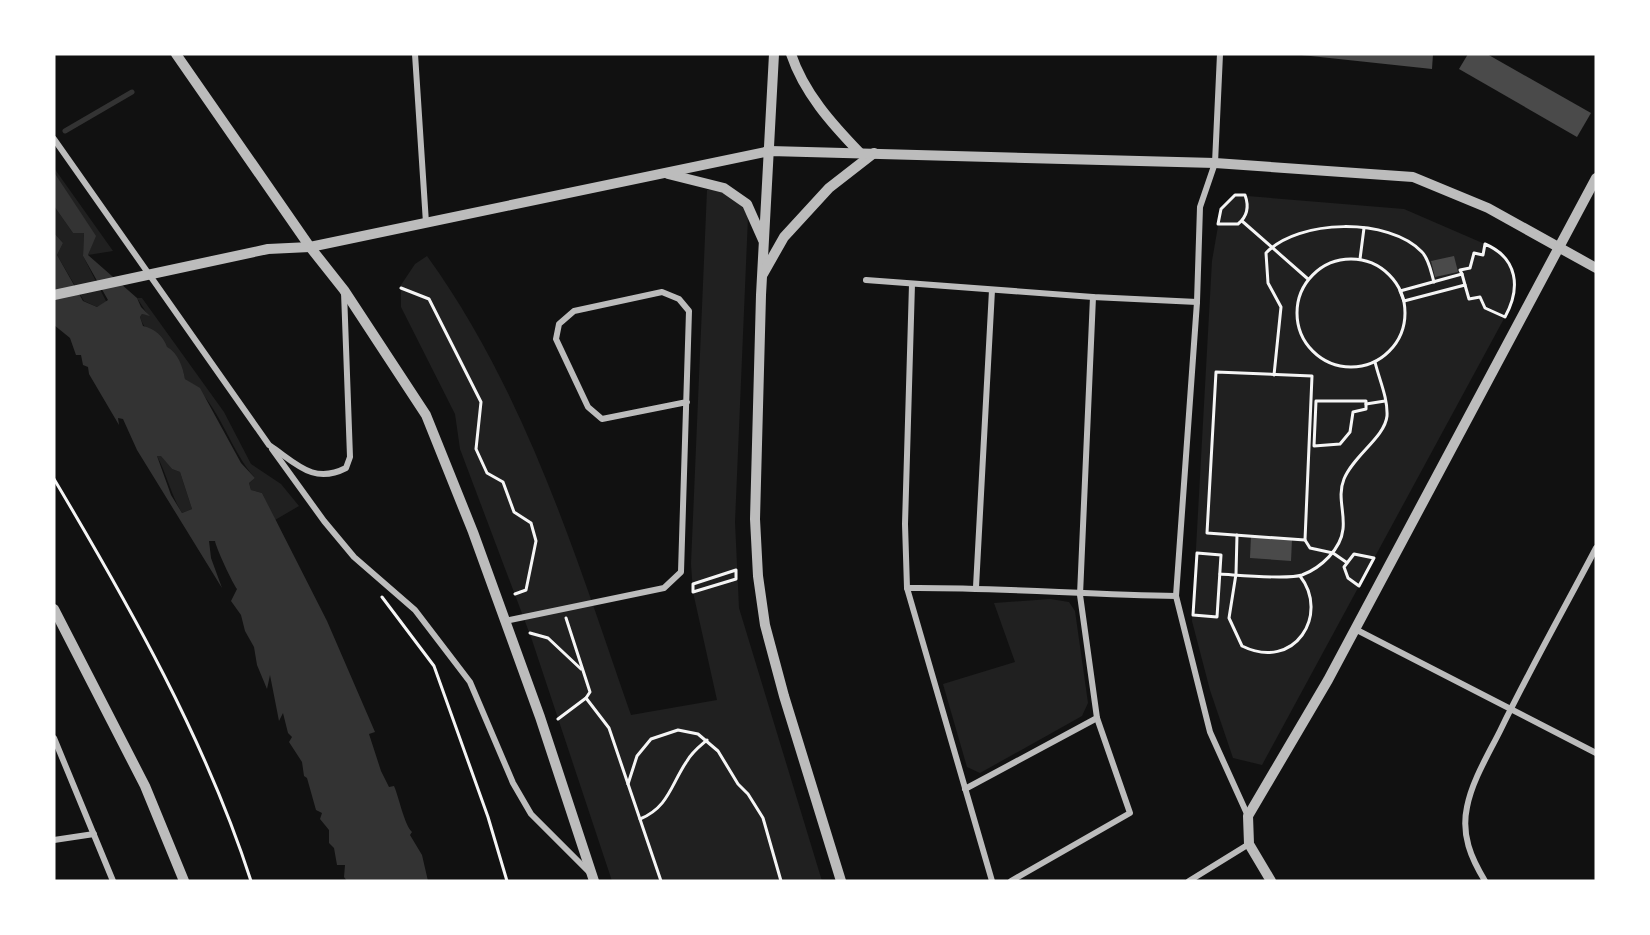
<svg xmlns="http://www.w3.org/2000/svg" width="1650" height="935" font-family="'Noto Sans',sans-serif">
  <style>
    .green { fill: #202020 }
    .water { fill: #333; fill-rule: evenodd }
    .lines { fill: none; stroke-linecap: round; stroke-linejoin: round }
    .stream { stroke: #333; stroke-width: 5 }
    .building { fill: #4a4a4a }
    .path { stroke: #f5f5f5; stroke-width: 3 }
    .minor { stroke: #bcbcbc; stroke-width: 6 }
    .tertiary { stroke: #bcbcbc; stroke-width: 10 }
  </style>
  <rect width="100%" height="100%" fill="#111"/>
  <g class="green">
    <polygon points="54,168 113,251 88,255 95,236 54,172"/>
    <path d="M717,189L742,205L748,217L735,522L739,608L822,881H612L532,640L460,449L455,414L401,307V285L415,264L427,256C526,393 576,557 631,715L717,700L693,592L691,564L707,190Z"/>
    <path d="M1235,195L1404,209L1501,251C1513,267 1515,282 1513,302L1262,765L1233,758L1210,690L1192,621L1212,261L1221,209Z"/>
    <polygon points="54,206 73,233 84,233 83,256 107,303 97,307 84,301 57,255 63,243 54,233"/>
    <path d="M137,298H142L224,412L251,464L281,484L299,506L275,520L262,493L251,490L249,483L255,478C228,448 219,400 185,379C180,345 149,345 140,317L142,314L148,315Z"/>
    <path d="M161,455L172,469L180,472L192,509L182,513C171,495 167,475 157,456Z"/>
    <polygon points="1050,599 1069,602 1075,611 1088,703 1082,716 980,773 967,767 943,684 1015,662 994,603"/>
  </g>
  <path class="water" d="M54,172L96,236L88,255L137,298L141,307L150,316L142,314L140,317L143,326C155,329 163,336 167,347C178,353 183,367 185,379L200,388L241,463L255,478L249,483L251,490L262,493L327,621L375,732L369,734L381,771L389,787L394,786C399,797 404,824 412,832L410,835L422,855L428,881H347L344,877L345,865H337L334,848L329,843V830L320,819L322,813L316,810L307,778L304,776L302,762L289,742L292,737L288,733L283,713L279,721L270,675L267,689L257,665L254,647L245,631L241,615L231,601L237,589C233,584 216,548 215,541H209L211,558L222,588L137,450L123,419L118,418L119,425L89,374L88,367L83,365L81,355H76L70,338L54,325V233L63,243L57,255L83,301L97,307L108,300L83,256L84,233H73L54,206ZM157,456H161L172,469L180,472L192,509L182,513L171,495Z"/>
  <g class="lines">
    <polyline class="stream" points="65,131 132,92"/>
  </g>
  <g class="building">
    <polygon points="1292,54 1433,54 1432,69"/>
    <polygon points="1468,54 1487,54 1591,113 1577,137 1459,69"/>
    <polygon points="1454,256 1458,272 1435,277 1431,261"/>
    <polygon points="1251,536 1292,539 1291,561 1250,558"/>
  </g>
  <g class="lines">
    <g class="path">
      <path d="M1235,195H1245C1249,206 1248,216 1238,224H1218L1221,209Z"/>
      <polyline points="1242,221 1308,279"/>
      <path d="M1485,244C1518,258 1521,288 1505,317L1485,308L1480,297L1469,299L1465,285L1404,301L1400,291L1462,274L1460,270L1470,268L1474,253L1483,255Z"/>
      <circle cx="1351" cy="313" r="54"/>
      <polyline points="1360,259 1364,228"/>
      <polyline points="1462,274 1465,285"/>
      <polyline points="401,288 429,299 481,402 476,449 487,473 503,482 514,512 531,523 536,541 526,590 515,594"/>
      <polygon points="1216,372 1312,376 1305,540 1207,533"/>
      <path d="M1274,375L1281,307L1268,283L1266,253C1298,219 1389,217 1422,252C1429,259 1431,272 1434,282"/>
      <polygon points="1316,401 1366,401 1366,409 1353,412 1350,432 1340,444 1314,446"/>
      <polyline points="1366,404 1385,401"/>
      <path d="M54,479C129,605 206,741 251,881"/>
      <path d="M1237,535L1236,574L1229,618L1242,646C1295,672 1330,614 1300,576"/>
      <polyline points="1305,540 1310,548 1333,553 1346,562"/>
      <polygon points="1197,553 1221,555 1217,617 1193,615"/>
      <polygon points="1354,554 1374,558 1359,586 1348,578 1344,567"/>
      <polygon points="736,570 736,579 693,592 693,584"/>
      <path d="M1220,574C1238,575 1287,580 1302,575C1321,568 1341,549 1343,529C1345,512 1337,496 1344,479C1353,456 1385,437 1387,416C1388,398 1379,379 1375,362"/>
      <polyline points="382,597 434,666 488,817 507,881"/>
      <polyline points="566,618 590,692 586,698"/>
      <polyline points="530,633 548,638 581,669"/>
      <polyline points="558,719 586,698 609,728 661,881"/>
      <polyline points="628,784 637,756 651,739 678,730 698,734 718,751 738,784 748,794 763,818 781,881"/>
      <path d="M640,819C669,807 671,784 687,761C692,752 700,746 707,740"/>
    </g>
    <g class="minor">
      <polyline points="415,54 426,223"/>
      <polyline points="1220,54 1215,163 1200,207 1197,302 1176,596 1210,732 1248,816"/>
      <path d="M54,139L269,445C296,463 313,485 346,468L350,457L344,292"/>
      <polyline points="866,280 1093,297 1197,302"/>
      <polyline points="912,284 905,524 907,588 992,881"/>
      <polyline points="272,449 324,521 354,557 415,610 470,682 513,783 531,814 588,871"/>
      <polyline points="976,587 992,290"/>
      <path d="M907,588C997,587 1087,595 1176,596"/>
      <polyline points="505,621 664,588 681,572 689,311 679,299 662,292 574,311 559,324 556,339 588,407 602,419 687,402"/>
      <polyline points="1355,629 1596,753"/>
      <polyline points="54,738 113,881"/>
      <polyline points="965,789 1097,718"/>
      <polyline points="54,840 94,834"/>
      <polyline points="1011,881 1130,813 1097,718 1080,595 1093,297"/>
      <polyline points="1189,881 1249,844"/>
      <path d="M1485,881C1471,858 1461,835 1467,807C1472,781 1488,755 1500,731C1530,669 1564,609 1596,548"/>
    </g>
    <g class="tertiary">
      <polyline points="176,54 310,247 344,290 426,415 473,532 540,717 594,881"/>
      <polyline points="774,54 761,295 755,519 758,576 765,625 784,696 841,881"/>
      <path d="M791,54C804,93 832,124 860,153"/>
      <polyline points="668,174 724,188 747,204 763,240"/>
      <polyline points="763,274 784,237 829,188 874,153"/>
      <polyline points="54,295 268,249 310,247 770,151 1215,163 1413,177 1488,208 1596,268"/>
      <polyline points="54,609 145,786 184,881"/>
      <polyline points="1271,881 1249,844 1248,816 1328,680 1596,178"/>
    </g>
  </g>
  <rect width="1650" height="935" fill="none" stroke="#ffffff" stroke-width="111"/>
</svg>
